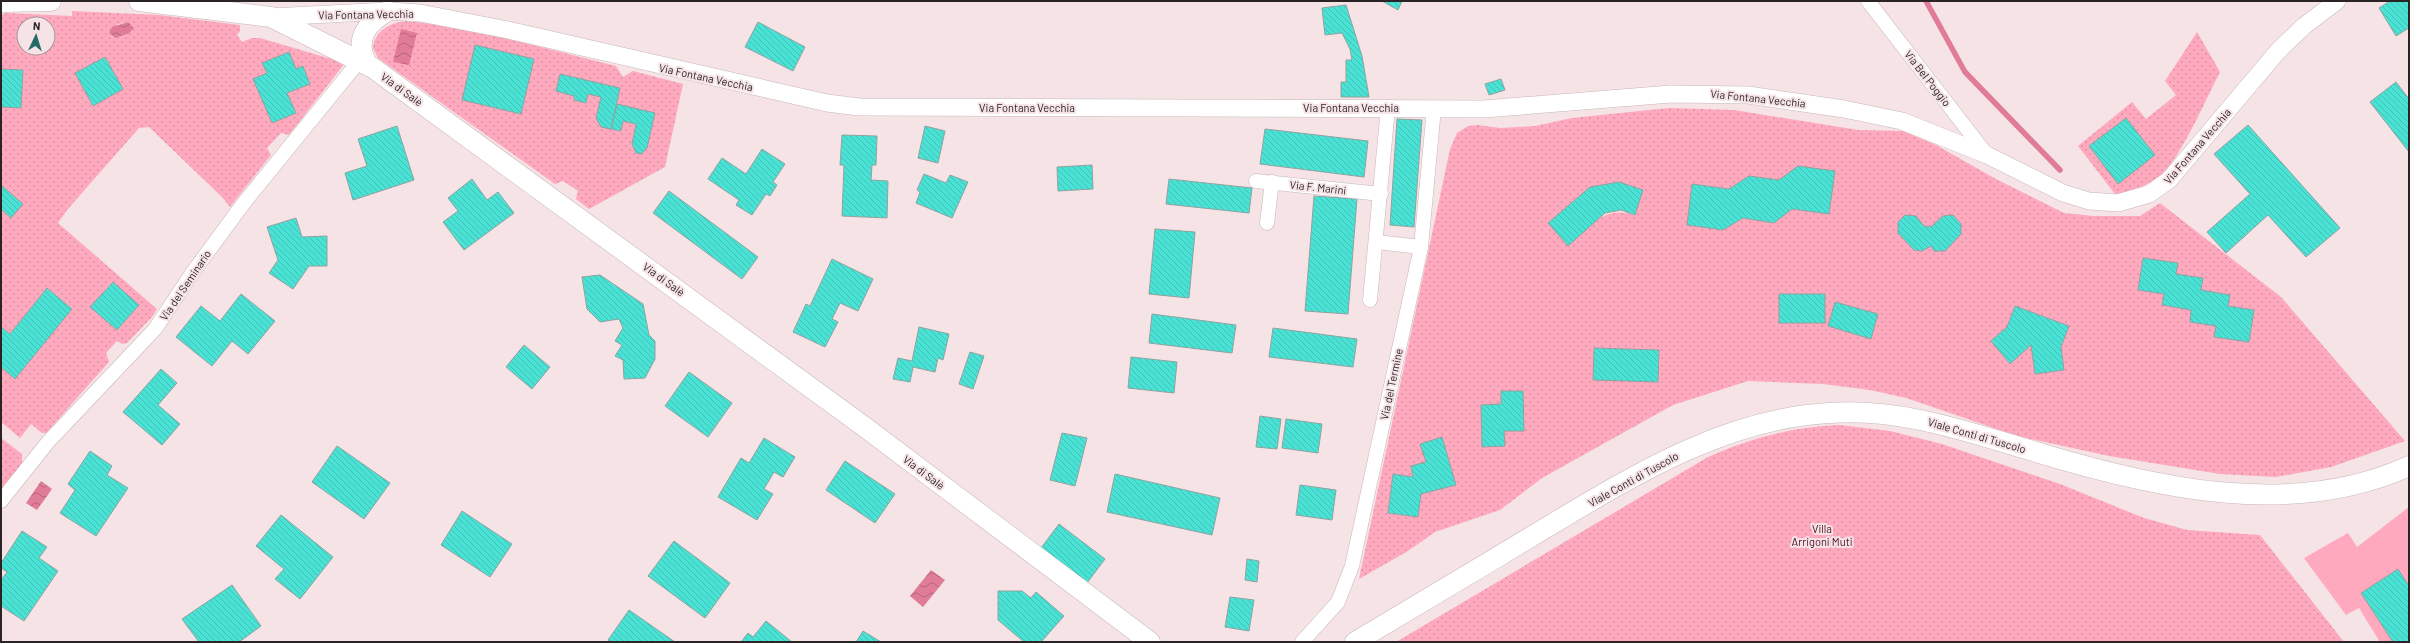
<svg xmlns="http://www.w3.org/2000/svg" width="2410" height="643" font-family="Barlow,sans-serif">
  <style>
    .grass { fill: url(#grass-dots); fill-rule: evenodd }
    .pitch { fill: #fea9be }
    .water { fill: url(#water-waves) }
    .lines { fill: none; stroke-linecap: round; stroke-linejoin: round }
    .stream { stroke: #e07c97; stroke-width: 5.5 }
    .building { fill: url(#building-back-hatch); stroke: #90a29f }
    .minor-casing { stroke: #c7b6b9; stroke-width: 15 }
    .tertiary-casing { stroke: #c7b6b9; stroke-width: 18 }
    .secondary-casing { stroke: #c7b6b9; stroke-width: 21 }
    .minor { stroke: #fff; stroke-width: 14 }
    .tertiary { stroke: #fff; stroke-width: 17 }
    .secondary { stroke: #fff; stroke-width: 20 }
    .labels { text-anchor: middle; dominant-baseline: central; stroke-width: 4; stroke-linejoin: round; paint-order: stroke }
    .street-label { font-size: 11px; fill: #2a2425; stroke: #f5e3e6 }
    .park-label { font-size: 11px; fill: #4d0e25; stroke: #f5e3e6 }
  </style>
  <defs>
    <pattern id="grass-dots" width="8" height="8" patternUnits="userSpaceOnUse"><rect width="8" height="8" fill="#fea9be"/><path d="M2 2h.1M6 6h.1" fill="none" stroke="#da91a3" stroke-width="1.8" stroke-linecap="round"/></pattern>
    <pattern id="water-waves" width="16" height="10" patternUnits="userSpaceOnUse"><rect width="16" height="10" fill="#e07c97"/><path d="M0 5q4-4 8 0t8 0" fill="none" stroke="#b6657b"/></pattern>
    <pattern id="building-back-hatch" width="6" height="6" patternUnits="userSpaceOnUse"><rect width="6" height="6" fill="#4ae2d5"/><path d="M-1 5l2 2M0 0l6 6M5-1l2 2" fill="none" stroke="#41c2b7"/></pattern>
  </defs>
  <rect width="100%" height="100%" fill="#f5e3e6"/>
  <g class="grass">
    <path d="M72,11L159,15L240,25V31L237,35L242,42L252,38H260L345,63L289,135L281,133L267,148L271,155L230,207L222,197L149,127L139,128L67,210L58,223L157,309L152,317L127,343L122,344L117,341L106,353L109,362L46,433H42L31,424L20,438L1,422V367L15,379L72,308L47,288L10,334L1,327V209L11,218L1,185V107L21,108L23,70L1,69V15L6,13L72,16ZM128,22V34L119,37H111L118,24ZM24,24H48V48H24ZM288,52L296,69L303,66L310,83L287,93L295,113L272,123L254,79L267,73L263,63ZM105,57L123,89L93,106ZM112,282L139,305L117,330L91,307Z"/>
    <path d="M406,21L465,28L616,66L623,77L633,71L683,84L665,167L589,209L576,199L578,191L563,181L555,184L378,58L373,48C375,31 389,23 406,21ZM560,74L620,88L611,129L596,118L601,97L588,94L586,103L574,100V96L556,91ZM617,105L655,113L647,148L641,154L636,153L632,144L636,124L623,121L621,131L611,129Z"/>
    <path d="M2197,32L2220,72C2207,97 2181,157 2162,174C2148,186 2133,191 2115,194L2078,146L2132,102L2146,119L2176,95L2165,81Z"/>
    <path d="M1669,108L1734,110L1858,130L1903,131L1936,145L1994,178L2064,213L2093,216H2140L2160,203L2281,297L2405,441L2331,467L2276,477L2220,474L2109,456L2017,436L1906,398L1870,390L1823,384L1748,381L1673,405L1542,478L1500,510L1435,532L1408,551L1359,579L1450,149L1457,133L1468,126L1478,125L1500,128L1535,126L1572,118ZM1835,171L1829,214L1792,209L1773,223L1743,218L1723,230L1687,225L1692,185L1729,189L1749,176L1779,180ZM1618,182L1643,190L1635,215C1603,205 1590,226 1568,245L1548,223L1590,187ZM2143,258L2178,263L2176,274L2201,290L2229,295L2228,306L2254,310L2249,342L2214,337L2216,326L2190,322L2191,310L2163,305L2164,294L2138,290ZM1779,294H1824L1825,323H1780ZM1835,302L1878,314L1871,339L1828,326ZM2015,306L2069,326L2061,347L2064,370L2035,374L2031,345L2010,364L1991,341L2007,327ZM1594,348L1659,350L1658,381L1593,379ZM1501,391H1523L1524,431H1504L1505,446L1482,447L1481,405L1501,404ZM1442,437L1456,485L1421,494L1417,517L1388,513L1393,474L1413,477L1411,466L1426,462L1421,444Z"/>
    <path d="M1839,425L1890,431L1942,444L2060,484L2144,518L2187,530L2260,535L2344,642H1396L1708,457C1751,438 1792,427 1839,425Z"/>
    <polygon points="1,438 22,454 22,463 1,490"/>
  </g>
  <polygon class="pitch" points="2409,507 2409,642 2380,642 2359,608 2346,615 2304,558 2348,533 2357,547"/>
  <g class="water">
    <polygon points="128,22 134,28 128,34 115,38 109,33 112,27"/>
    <polygon points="401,29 417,33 409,65 393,62"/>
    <polygon points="41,481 52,489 37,510 26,503"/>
    <polygon points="931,570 945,580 923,607 910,596"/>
  </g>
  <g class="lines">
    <polyline class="stream" points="1926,1 1965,72 2060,170"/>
  </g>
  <g class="building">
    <polygon points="1382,1 1402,1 1398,10"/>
    <polygon points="2390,1 2409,1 2409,28 2396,36 2379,8"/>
    <polygon points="1346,5 1362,56 1369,97 1341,97 1341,82 1346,82 1346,60 1352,60 1350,49 1342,33 1325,35 1322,8"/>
    <polygon points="758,22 805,47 793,71 745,47"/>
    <polygon points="475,45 534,59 521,114 462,100"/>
    <polygon points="289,52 296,69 303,66 310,84 287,93 296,113 272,123 253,79 267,73 262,63"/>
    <polygon points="105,57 123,89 93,106 75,73"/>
    <polygon points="1,69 23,70 21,108 1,107"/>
    <polygon points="560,74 620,88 611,129 601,127 596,118 601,97 588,94 586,103 574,100 574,96 556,91"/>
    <polygon points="1501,79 1505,90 1489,95 1485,84"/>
    <polygon points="2396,82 2409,99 2409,152 2370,102"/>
    <polygon points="617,104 655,113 647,148 641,154 636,153 632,144 636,124 623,121 621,131 611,129"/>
    <polygon points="2126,118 2155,155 2118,184 2089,146"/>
    <polygon points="1397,119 1422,120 1414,227 1390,225"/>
    <polygon points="2248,125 2340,228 2306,257 2268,215 2226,253 2207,232 2250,194 2214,154"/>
    <polygon points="397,126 414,180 353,200 345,173 367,166 358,139"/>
    <polygon points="925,126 945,131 938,163 918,158"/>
    <polygon points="1265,129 1368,141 1364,177 1260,164"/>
    <polygon points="842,135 877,136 876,165 872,165 871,180 888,181 887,218 842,216 844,165 840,165"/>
    <polygon points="762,149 785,164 773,182 777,185 770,196 766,194 752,215 736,205 739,200 708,179 722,158 746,174"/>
    <polygon points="1092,165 1093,189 1058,191 1057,167"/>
    <polygon points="1798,166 1835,171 1829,214 1792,209 1774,223 1743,218 1723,230 1687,225 1692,184 1729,189 1749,176 1779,180"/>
    <polygon points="924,174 946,183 950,175 968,182 952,218 916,203 920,192 917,190"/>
    <polygon points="472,179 487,200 498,192 514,213 464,250 443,222 458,211 448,198"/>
    <polygon points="1169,179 1252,188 1249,213 1166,204"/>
    <polygon points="1619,182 1643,190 1635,215 1621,210 1605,213 1568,246 1548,223 1590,187"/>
    <polygon points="1,185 23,204 11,218 1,209"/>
    <polygon points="669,191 758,257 742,279 653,213"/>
    <polygon points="1314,196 1357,199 1348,314 1305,311"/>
    <polygon points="1905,215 1916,216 1924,226 1931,227 1943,216 1953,215 1961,224 1961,234 1945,251 1934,251 1931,246 1922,251 1914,250 1898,233 1898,222"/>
    <polygon points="296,218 302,237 327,236 327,266 309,266 293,289 269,273 278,260 267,227"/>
    <polygon points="1155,229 1195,232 1189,298 1149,294"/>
    <polygon points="2143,258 2178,263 2176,274 2203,278 2201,290 2230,295 2228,306 2254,310 2249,342 2214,337 2216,326 2190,322 2191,310 2162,305 2164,294 2138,290"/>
    <polygon points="832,259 873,279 858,311 840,303 832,319 838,322 825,347 793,332 806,304 810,306"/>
    <polygon points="600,275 643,304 649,335 655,341 655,359 645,378 624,379 623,360 615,356 622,345 615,341 623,328 619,319 600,322 587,309 582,277"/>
    <polygon points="113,282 139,305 117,330 90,307"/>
    <polygon points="47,288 72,309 15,379 1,367 1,327 10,334"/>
    <polygon points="241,294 275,321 248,354 232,341 212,366 176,337 201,306 220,321"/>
    <rect x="1779" y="294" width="46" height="29"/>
    <polygon points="1835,302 1878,314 1871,339 1828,326"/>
    <polygon points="2015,306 2069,326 2061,347 2064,370 2035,374 2031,345 2010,364 1991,341 2007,327"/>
    <polygon points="1152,314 1236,325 1232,353 1149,343"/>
    <polygon points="919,327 949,334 943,360 938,358 935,372 913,367 910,382 893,379 898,358 912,361"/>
    <polygon points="1273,328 1357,339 1353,367 1269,357"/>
    <polygon points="524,345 550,367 532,389 506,367"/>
    <polygon points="1594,348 1659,350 1658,382 1593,380"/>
    <polygon points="970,352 984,356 973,389 959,384"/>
    <polygon points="1131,357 1177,362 1174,393 1128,388"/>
    <polygon points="161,369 177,383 158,405 180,424 162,445 123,412"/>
    <polygon points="689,372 732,403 708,437 665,406"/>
    <polygon points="1501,391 1523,391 1524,431 1504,431 1505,446 1482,447 1481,405 1501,404"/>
    <polygon points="1260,416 1281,419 1277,449 1256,447"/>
    <polygon points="1286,419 1322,424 1318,453 1282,448"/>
    <polygon points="1062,433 1087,438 1075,486 1050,480"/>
    <polygon points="1442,437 1456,485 1421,494 1418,517 1388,513 1393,474 1413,477 1411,466 1426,462 1420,444"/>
    <polygon points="764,438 795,457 783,477 774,472 764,489 773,494 757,520 718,497 741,458 749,463"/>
    <polygon points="337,446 390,483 364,519 312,482"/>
    <polygon points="90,451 112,466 107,475 128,488 96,536 60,513 75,490 68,484"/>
    <polygon points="845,461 895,494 875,523 826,490"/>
    <polygon points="1115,474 1220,498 1212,535 1107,512"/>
    <polygon points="1300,485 1336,490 1332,520 1296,515"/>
    <polygon points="462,511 512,544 490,577 441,545"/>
    <polygon points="281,515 333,557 300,599 275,579 284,569 256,546"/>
    <polygon points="1059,524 1105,559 1087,583 1041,548"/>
    <polygon points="22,531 47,547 39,558 58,571 24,621 1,606 1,580 7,572 1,568 1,563"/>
    <polygon points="674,541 730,583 705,618 648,576"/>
    <polygon points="1247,559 1259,561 1257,582 1245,580"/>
    <polygon points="2398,569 2409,586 2409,642 2393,642 2361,593"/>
    <polygon points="232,585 261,626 239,642 199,642 182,619"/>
    <polygon points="998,591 1022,591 1031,598 1036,592 1064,616 1041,642 1024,642 998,620"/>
    <polygon points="1230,597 1254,600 1249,631 1225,627"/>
    <polygon points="629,610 675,642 611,642 608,640"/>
    <polygon points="766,621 792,642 741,642 748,633 753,637"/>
    <polygon points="863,631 881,642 856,642"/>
  </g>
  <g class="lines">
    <g class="minor-casing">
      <g id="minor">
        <polyline points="1868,1 1987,155"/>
        <polyline points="1256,181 1381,194"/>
        <polyline points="1267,223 1272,182"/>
        <polyline points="1376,242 1421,247"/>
        <polyline points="1370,300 1388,107"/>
        <polyline points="1,501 48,442 155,329 193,272 243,204 360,60"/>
        <polyline points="1302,642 1338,602 1352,566 1421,247 1434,108"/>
      </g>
    </g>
    <g class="tertiary-casing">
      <polyline id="tertiary" points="271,17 388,11 420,13 508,30 827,103 859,107 1484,109 1671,94 1748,95 1844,109 1902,121 1987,155 2063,193 2089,201 2118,203 2149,194 2169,180 2278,51 2304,26 2337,1"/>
    </g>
    <g class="secondary-casing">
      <g id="secondary">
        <polyline points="139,1 271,17 373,68 866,428 1150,642"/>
        <polyline points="1,2 51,1"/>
        <path d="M367,64C354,40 366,23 388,11"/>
        <path d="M1355,642C1417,605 1478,569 1539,532C1629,478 1722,419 1829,413C1901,408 1965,431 2033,451C2151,487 2291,520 2409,466"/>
      </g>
    </g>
    <use href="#minor" class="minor"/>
    <use href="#tertiary" class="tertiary"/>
    <use href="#secondary" class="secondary"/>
  </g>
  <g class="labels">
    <g class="street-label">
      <text transform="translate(366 14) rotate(-1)">Via Fontana Vecchia</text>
      <text transform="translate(706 77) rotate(12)">Via Fontana Vecchia</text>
      <text transform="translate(1928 78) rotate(52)">Via Bel Poggio</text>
      <text transform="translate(402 89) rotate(36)">Via di Salè</text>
      <text transform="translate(1758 98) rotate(6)">Via Fontana Vecchia</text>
      <text x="1027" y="107">Via Fontana Vecchia</text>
      <text x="1351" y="107">Via Fontana Vecchia</text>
      <text transform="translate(2197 146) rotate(-49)">Via Fontana Vecchia</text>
      <text transform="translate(1318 187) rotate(6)">Via F. Marini</text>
      <text transform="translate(664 279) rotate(36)">Via di Salè</text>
      <text transform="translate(185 285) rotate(-56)">Via del Seminario</text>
      <text transform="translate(1391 384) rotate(-78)">Via del Termine</text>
      <text transform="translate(1977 435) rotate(16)">Viale Conti di Tuscolo</text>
      <text transform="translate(924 472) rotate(37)">Via di Salè</text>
      <text transform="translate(1633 479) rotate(-29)">Viale Conti di Tuscolo</text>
    </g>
    <g class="park-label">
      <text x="1822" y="528">Villa<tspan x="1822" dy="13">Arrigoni Muti</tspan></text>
    </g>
  </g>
  <rect width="2410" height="643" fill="none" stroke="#2a2425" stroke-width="4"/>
  <g transform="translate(36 36) rotate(4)"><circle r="19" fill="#f5e3e6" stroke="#a49799"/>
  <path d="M0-3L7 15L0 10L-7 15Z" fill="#236c66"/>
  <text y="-6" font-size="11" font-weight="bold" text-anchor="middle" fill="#2a2425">N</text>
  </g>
</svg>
